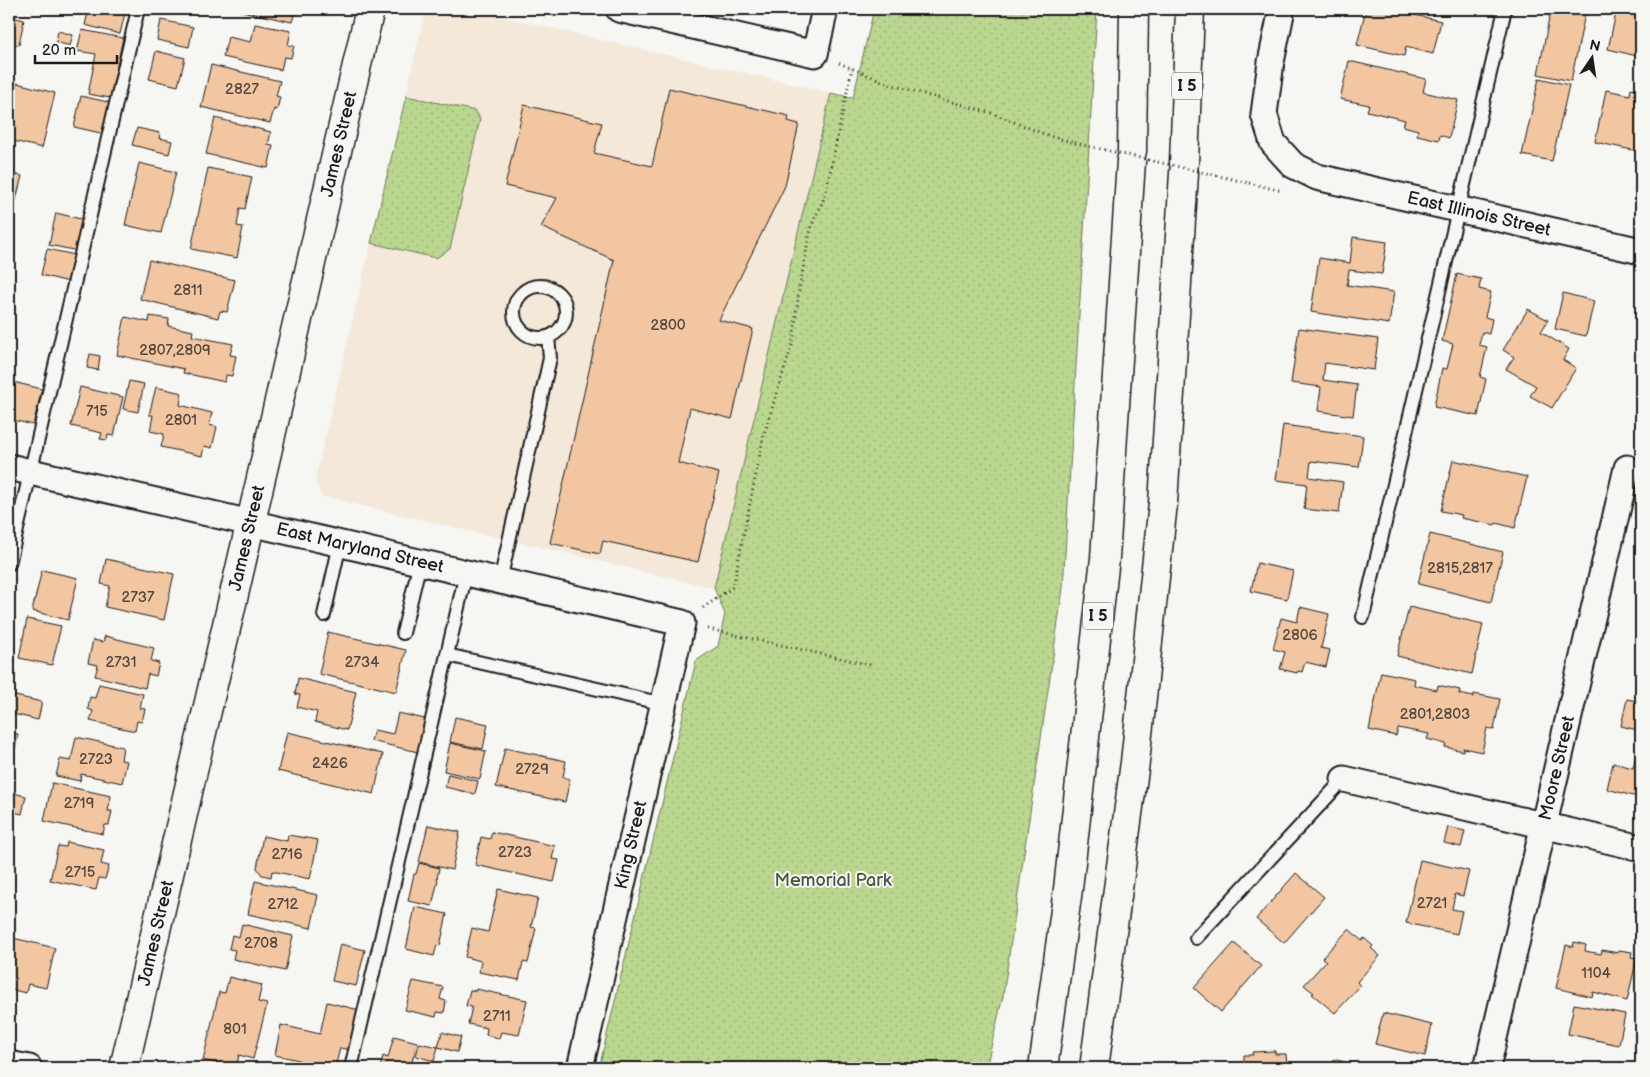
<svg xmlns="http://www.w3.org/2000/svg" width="1650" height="1077" font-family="'Balsamiq Sans',sans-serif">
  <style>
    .built { fill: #f4e8d9 }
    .park { fill: url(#park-dots); stroke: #6b7a56 }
    .building { fill: #f1c6a0; stroke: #1c1c1c }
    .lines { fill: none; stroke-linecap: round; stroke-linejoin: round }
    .service-casing { stroke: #1c1c1c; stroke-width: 16 }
    .minor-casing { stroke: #1c1c1c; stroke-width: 29 }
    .secondary-casing { stroke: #1c1c1c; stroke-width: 31 }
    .motorway-casing { stroke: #1c1c1c; stroke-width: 31 }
    .path { stroke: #1c1c1c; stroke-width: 3; stroke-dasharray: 1 4; stroke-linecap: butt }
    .service { stroke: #f6f6f2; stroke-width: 12 }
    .minor { stroke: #f6f6f2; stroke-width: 25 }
    .secondary { stroke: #f6f6f2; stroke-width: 28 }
    .motorway { stroke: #f6f6f2; stroke-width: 28 }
    .path-bridge { stroke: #1c1c1c; stroke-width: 3; stroke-dasharray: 1 4; stroke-linecap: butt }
    .labels { text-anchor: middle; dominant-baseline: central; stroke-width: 4; stroke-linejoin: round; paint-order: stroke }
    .number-label { font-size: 15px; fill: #51463d }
    .shield { fill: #f6f6f2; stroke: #5d5d5c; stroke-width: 1 }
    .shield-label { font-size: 16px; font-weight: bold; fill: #1c1c1c }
    .street-label { font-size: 18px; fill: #1c1c1c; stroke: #f6f6f2 }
    .park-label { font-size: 18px; fill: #4b543e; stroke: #f6f6f2 }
  </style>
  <defs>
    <pattern id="park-dots" width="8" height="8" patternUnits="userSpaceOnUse" patternTransform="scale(1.25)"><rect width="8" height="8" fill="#bad78f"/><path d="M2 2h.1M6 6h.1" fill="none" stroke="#9fb87b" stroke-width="1.8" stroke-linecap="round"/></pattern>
  </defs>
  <rect width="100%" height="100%" fill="#f6f6f2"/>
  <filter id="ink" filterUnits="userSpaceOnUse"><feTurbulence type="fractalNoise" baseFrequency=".02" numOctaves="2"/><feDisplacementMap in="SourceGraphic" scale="10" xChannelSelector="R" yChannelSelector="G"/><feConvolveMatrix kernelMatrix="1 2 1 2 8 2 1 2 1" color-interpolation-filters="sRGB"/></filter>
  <g filter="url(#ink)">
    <polygon class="built" points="426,9 468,9 831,93 714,588 321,496 315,480"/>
    <g class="park">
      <polygon points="874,9 1097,9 1063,588 1003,996 986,1068 599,1068 696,661 718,646 725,614 714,588 831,93 853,98"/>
      <polygon points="406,96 476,111 480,119 450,249 436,258 371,243"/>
    </g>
    <g class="building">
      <polygon points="89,9 126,9 120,34 85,25"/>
      <polygon points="232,9 296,9 292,22"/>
      <polygon points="1366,9 1416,9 1415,15 1441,21 1433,54 1406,47 1404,56 1357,45"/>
      <polygon points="1551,9 1586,9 1571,81 1538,74"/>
      <polygon points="1617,9 1641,9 1641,57 1608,49"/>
      <polygon points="9,16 24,20 19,45 9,43"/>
      <polygon points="161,20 193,27 189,47 157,40"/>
      <polygon points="255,24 291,31 288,45 294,46 291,58 284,57 281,70 223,57 228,37 251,42"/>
      <polygon points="82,30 123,38 110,98 88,94 96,54 77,51"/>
      <polygon points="58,31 73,35 70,46 56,42"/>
      <polygon points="156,51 185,58 178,86 149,79"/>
      <polygon points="1349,61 1426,79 1423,92 1458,100 1449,138 1440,135 1439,140 1417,135 1418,130 1403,126 1405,120 1367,111 1369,105 1340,99"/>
      <polygon points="211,65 280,81 276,96 280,97 277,110 274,109 270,123 201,107"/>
      <polygon points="1539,78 1569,85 1552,161 1522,155"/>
      <polygon points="17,83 55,93 42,148 9,140 9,117"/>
      <polygon points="669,88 789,116 788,121 799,124 785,186 719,320 753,329 732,419 690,408 678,463 719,473 698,562 603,541 600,554 550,543 614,260 541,227 557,198 505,186 524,105 602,123 594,153 652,166"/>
      <polygon points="1631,88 1641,90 1640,97 1641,97 1641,128 1637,151 1595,142 1606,90 1630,95"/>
      <polygon points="81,96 112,103 105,134 74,127"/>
      <polygon points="215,118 271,132 268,145 273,146 268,168 206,154"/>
      <polygon points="137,128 160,133 159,138 172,141 169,154 132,145"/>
      <polygon points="139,163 176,172 161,233 125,225"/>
      <polygon points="208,168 252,177 245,209 240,208 237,226 243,227 237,258 191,249"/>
      <polygon points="9,173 22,176 13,212 9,210"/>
      <polygon points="56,213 85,220 78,251 49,245"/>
      <polygon points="1353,237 1387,242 1382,274 1349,270 1347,285 1394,292 1389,324 1311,312 1319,258 1350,263"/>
      <polygon points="47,249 75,255 69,282 41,275"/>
      <polygon points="149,260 235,280 227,312 220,311 218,318 140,299"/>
      <polygon points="1457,274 1481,279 1479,289 1491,292 1485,317 1492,319 1489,334 1482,332 1479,345 1487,347 1480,377 1486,379 1478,416 1434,407 1442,368 1447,369 1453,344 1442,341"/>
      <polygon points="1563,293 1594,301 1586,336 1555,329"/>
      <polygon points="1528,309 1548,320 1541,332 1569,349 1563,360 1576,368 1552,408 1530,396 1536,386 1506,369 1514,357 1503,350"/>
      <polygon points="150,316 169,319 168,326 193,331 192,336 233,344 230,355 236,356 232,376 226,375 225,382 183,373 184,369 117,355 125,317 149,322"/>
      <polygon points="1299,328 1378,339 1374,370 1325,363 1323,380 1357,385 1353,416 1318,411 1321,387 1291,383"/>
      <polygon points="90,354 100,356 98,370 87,368"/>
      <polygon points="9,381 42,389 33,425 9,419"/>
      <polygon points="129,381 144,384 138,412 123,409"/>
      <polygon points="80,387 123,397 114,436 108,435 107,440 100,439 102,433 71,426"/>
      <polygon points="156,387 182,393 180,405 212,413 209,425 217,427 212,448 204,446 202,456 161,447 164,434 150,431 153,415 149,415"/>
      <polygon points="1283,425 1363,436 1359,467 1311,461 1309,477 1343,482 1339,513 1304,509 1307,484 1276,480"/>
      <polygon points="1453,460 1527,477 1515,528 1496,523 1495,525 1461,518 1462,515 1441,511"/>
      <polygon points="9,509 20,512 9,559"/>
      <polygon points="1430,534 1503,552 1491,602 1418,584"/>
      <polygon points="106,559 174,574 164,620 105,607 110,586 101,584"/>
      <polygon points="1257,563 1293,571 1287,599 1251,591"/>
      <polygon points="42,570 78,578 68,620 32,611"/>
      <polygon points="1300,607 1329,614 1321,648 1330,650 1326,667 1305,662 1302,672 1298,671 1297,673 1280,669 1285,652 1273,649 1281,618 1297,622"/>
      <polygon points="1409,607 1483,624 1472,674 1397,656"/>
      <polygon points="27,619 61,626 52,665 19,658"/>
      <polygon points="328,632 406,650 396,692 319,674"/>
      <polygon points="105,636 154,648 151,661 159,663 156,676 148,674 145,688 95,676 98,665 88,663 93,640 103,642"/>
      <polygon points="1381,672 1415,679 1414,685 1437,690 1438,685 1460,690 1459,694 1473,697 1474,694 1500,699 1494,730 1487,728 1482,752 1463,748 1463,751 1445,747 1446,744 1427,739 1429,734 1398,728 1396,736 1369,730"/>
      <polygon points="298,678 356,692 347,730 315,722 317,712 297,707 300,695 295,694"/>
      <polygon points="99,684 143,694 140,708 145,709 142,722 137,721 135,731 90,721 93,711 88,709 90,697 95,698"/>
      <polygon points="11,695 42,702 38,720 9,713"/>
      <polygon points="1627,699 1641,702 1641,731 1621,726"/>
      <polygon points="398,713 425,719 418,752 371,741 374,730 393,734"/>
      <polygon points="455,717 488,724 483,749 450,742"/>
      <polygon points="9,732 18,734 15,749 9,748"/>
      <polygon points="287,732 383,754 374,794 278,771"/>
      <polygon points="1640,736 1641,798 1607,789 1613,763 1633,768"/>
      <polygon points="76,737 123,747 121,760 127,761 122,783 81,774 80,781 56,776 60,759 71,761"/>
      <polygon points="450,743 486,751 480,779 444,771"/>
      <polygon points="505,748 566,761 563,777 570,779 565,802 496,787"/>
      <polygon points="448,774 478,781 475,794 445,787"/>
      <polygon points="52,783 111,796 108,811 112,811 109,825 105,825 103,834 44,821"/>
      <polygon points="9,792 26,796 22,814 9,811"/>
      <polygon points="9,821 13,822 9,839"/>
      <polygon points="428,825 460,832 452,870 419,862"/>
      <polygon points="1448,827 1465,831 1461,847 1444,843"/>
      <polygon points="492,832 555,846 552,859 559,860 554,882 475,865 481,837 490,839"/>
      <polygon points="288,835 318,840 310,879 272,871 271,877 262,875 257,868 263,836 287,841"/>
      <polygon points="67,842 104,850 101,864 109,866 105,879 99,878 96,890 50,880 58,846 66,847"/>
      <polygon points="1420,860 1469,871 1463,896 1455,894 1452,909 1462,911 1457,934 1406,923"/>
      <polygon points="419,863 439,868 437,879 438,880 432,906 408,901 414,874 416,874"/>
      <polygon points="1296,873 1324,897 1284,943 1256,919"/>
      <polygon points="255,881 318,895 311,928 248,914"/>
      <polygon points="498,889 538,898 531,927 536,928 528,963 523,962 519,980 479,972 481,961 465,957 472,928 488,932"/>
      <polygon points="415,907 447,914 440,946 437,945 434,956 406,949"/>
      <polygon points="242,924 293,936 285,971 233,959 235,950 229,949 232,935 239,937"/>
      <polygon points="1349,929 1362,941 1364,938 1373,946 1371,948 1380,956 1357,982 1360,986 1335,1013 1312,994 1314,993 1304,985 1326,961 1322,958"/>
      <polygon points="9,937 55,948 46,988 28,984 26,993 9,989"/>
      <polygon points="1574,942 1586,945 1585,951 1601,954 1602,950 1618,953 1619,950 1632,952 1631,957 1637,958 1627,1001 1593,992 1592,997 1556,988 1566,945 1573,947"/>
      <polygon points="1234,943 1261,966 1221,1012 1194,988"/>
      <polygon points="340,944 365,950 356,986 332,981"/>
      <polygon points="229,977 262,985 258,1002 267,1004 253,1059 239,1055 236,1068 203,1060 219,992 225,993"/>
      <polygon points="413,981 443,987 440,999 446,1001 444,1013 437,1012 436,1017 405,1010"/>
      <polygon points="476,989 527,1000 519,1035 501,1032 499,1038 486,1035 487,1028 468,1024 472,1007 466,1006 470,990 476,991"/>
      <polygon points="327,1002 359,1010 350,1050 340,1048 335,1068 297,1068 299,1060 275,1055 281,1025 320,1034"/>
      <polygon points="1574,1004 1625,1014 1619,1045 1568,1034"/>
      <polygon points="1383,1013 1432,1025 1425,1056 1375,1044"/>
      <polygon points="442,1032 461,1037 457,1052 438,1047"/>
      <polygon points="394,1036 417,1042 412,1062 438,1068 380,1068 383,1056 388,1058"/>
      <polygon points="419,1043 438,1047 434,1061 416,1056"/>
      <polygon points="1275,1051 1275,1054 1286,1054 1287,1068 1244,1068 1244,1055 1253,1055 1252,1052"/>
      <polygon points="1334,1059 1365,1068 1332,1068"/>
    </g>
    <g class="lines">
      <g class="service-casing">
        <g id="service">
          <circle cx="540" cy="312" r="26"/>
          <polyline points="9,564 138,9"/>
          <polyline points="500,581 550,358 548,337"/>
          <polyline points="324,615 340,544"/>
          <polyline points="1363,617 1505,9"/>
          <polyline points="403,633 420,562"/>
          <polyline points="447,655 664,704"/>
          <polyline points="1196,938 1344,779"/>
          <polyline points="351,1068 466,573"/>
        </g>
      </g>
      <g class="minor-casing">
        <g id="minor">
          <polyline points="619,9 815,54 825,9"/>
          <polyline points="1282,9 1271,62 1264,114 1273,143 1293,165 1317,177 1641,251"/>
          <polyline points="9,467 682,623 580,1068"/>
          <polyline points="1344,779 1641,848"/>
          <polyline points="9,1064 29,1068"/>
          <polyline points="1487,1068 1627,468"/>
        </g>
      </g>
      <g class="secondary-casing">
        <polyline id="secondary" points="124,1068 370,9"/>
      </g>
      <g class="motorway-casing">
        <g id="motorway">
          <polyline points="1132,151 1134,9"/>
          <polyline points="1184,163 1190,9"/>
          <polyline points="1043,1068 1068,889 1105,558 1131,161"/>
          <polyline points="1094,1068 1135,762 1163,503 1184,173"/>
        </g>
      </g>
      <g class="path">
        <polyline points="839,63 889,84 994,114 1049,136 1075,143"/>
        <polyline points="1249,183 1282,191"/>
        <polyline points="703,608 733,587 764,434 793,342 799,290 811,227 825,196 852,68"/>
        <polyline points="708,629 871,665"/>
      </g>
      <use href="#service" class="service"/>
      <use href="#minor" class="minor"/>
      <use href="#secondary" class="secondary"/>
      <use href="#motorway" class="motorway"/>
      <polyline class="path-bridge" points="1075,143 1249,183"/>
    </g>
  </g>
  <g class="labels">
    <g class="number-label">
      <text x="242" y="89">2827</text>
      <text x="188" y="290">2811</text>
      <text x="668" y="325">2800</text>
      <text x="175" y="350">2807,2809</text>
      <text x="97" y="411">715</text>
      <text x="181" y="420">2801</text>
      <text x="1460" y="568">2815,2817</text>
      <text x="138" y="597">2737</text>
      <text x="1300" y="635">2806</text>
      <text x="121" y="662">2731</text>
      <text x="362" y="662">2734</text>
      <text x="1435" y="714">2801,2803</text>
      <text x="96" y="759">2723</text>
      <text x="330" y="763">2426</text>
      <text x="532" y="769">2729</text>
      <text x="79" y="803">2719</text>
      <text x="515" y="852">2723</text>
      <text x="287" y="854">2716</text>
      <text x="80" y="872">2715</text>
      <text x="1432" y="903">2721</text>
      <text x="283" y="904">2712</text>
      <text x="261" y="943">2708</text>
      <text x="1596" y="973">1104</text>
      <text x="497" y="1016">2711</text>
      <text x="235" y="1029">801</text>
    </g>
    <g class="shield">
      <rect x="1172" y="72.5" width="30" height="27" rx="4"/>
      <rect x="1083" y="602.5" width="30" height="27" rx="4"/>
    </g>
    <g class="shield-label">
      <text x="1187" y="86">I 5</text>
      <text x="1098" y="616">I 5</text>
    </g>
    <g class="street-label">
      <text transform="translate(339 144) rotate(-77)">James Street</text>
      <text transform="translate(1479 214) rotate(13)">East Illinois Street</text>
      <text transform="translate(247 538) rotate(-77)">James Street</text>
      <text transform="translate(360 548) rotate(13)">East Maryland Street</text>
      <text transform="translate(1557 768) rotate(-77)">Moore Street</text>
      <text transform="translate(631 845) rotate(-77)">King Street</text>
      <text transform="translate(156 933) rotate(-77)">James Street</text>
    </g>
    <g class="park-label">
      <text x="833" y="880">Memorial Park</text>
    </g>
  </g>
  <rect width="1650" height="1077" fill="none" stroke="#f6f6f2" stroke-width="30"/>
  <rect x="15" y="15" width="1620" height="1047" fill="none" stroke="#1c1c1c" stroke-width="2" filter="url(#ink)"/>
  <g transform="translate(1592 58) rotate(13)" stroke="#f6f6f2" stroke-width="4" paint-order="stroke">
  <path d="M0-4L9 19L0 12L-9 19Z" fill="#1c1c1c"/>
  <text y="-8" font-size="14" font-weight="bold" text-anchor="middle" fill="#1c1c1c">N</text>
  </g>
  <path d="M35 55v8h82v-8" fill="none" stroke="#1c1c1c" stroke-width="2.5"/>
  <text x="42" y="55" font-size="15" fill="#1c1c1c" stroke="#f6f6f2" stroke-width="4" paint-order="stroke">20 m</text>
</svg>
